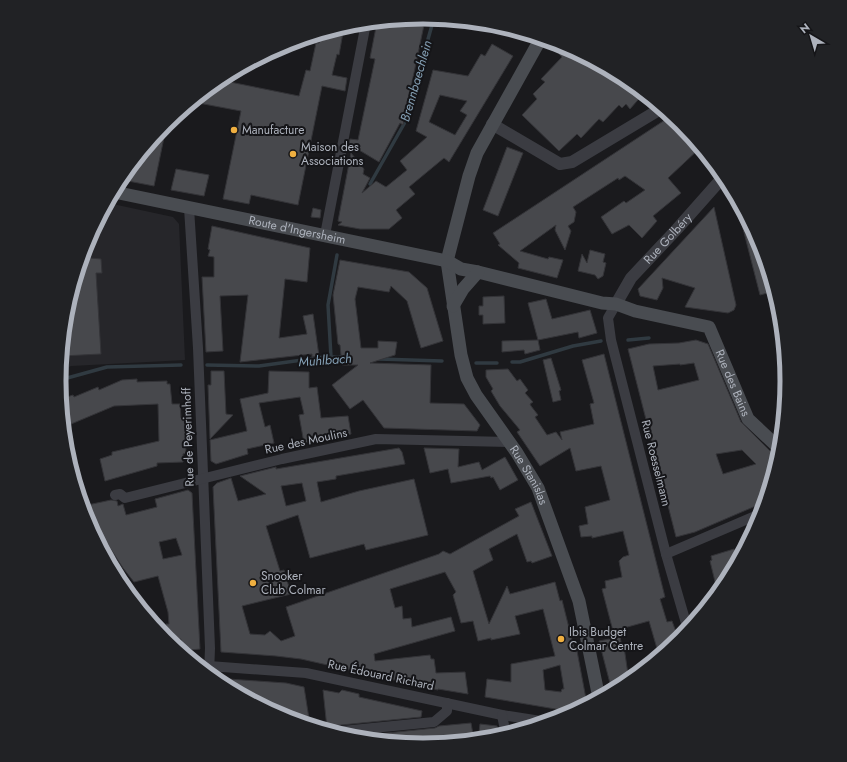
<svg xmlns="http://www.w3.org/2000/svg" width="847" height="762" font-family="Jost,sans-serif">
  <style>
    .built { fill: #26262a }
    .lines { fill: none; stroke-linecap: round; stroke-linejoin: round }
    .stream { stroke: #303a41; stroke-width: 3.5 }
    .building { fill: #47484c; stroke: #343438; fill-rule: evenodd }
    .minor { stroke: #3b3c42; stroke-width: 10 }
    .tertiary { stroke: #3b3c42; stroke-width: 12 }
    .secondary { stroke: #494c51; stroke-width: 13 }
    .poi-dot { fill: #efaf40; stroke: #151518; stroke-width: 1.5 }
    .labels { text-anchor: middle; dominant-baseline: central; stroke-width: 4; stroke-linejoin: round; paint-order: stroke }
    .poi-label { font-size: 12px; fill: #adb2bc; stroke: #151518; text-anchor: start }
    .street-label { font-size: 12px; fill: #adb2bc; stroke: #151518 }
    .water-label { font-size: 13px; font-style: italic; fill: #85a0b5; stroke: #151518 }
    .rim { fill: none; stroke: #adb2bc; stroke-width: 5 }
  </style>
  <rect width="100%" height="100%" fill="#1a1a1d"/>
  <polygon class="built" points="108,203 173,217 179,224 185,360 71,366 60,371 67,310 87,241"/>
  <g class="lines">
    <g class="stream">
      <polyline points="370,184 404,124 434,18"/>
      <polyline points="628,340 649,338"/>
      <polyline points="331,357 328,305 337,255"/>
      <polyline points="379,359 442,361"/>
      <polyline points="512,362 520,362 573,346 601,341"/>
      <polyline points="476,363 497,363"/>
      <polyline points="207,365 259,366 324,357 345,357"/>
      <polyline points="60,380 107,367 181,365"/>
    </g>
  </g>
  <g class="building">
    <polygon points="398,20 424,25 403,125 400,123 379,162 349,144 350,139 358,140 375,59 370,58 377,22"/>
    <polygon points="344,27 339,55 337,54 332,75 347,78 345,91 322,86 298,205 251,195 249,204 223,199 241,111 193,102 220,80 299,96 306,70 310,71 316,43 319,43 323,33"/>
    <path d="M492,44L513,56L449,162L444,158L409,187L415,194L396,210L402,218L389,229H360L338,225L342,222L338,221L351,153L364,169L363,174L370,178L362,193L376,181L386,187L407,170L400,161L427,137L416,131L433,70L468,76L481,54L485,56ZM440,95L467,101L460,111L467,115L455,135L429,122Z"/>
    <polygon points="567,47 626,78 644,93 630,109 626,104 622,108 619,105 603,122 599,119 581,138 577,134 559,151 522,115 537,99 533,94 545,82 541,79 562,57 559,54"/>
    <polygon points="671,116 681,124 700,148 668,178 681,193 653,216 657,221 642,238 629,225 612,234 601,217 624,201 626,203 645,190 625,176 619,180 618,178 573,207 576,212 574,222 568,226 571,231 565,250 555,230 556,225 520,251 548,259 549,257 563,260 557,278 518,268 519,263 498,245 500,244 493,233"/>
    <polygon points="167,123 154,186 128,181 131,167"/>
    <polygon points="507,147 523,153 498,216 483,210"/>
    <polygon points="176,169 209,175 204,196 171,190"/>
    <polygon points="714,207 736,305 734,310 728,313 685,307 695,288 662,278 663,288 657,300 640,296 638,289"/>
    <polygon points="313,208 321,210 320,218 311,217"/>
    <polygon points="742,208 760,242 775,291 760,295 738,209"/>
    <polygon points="212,226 310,248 307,282 285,279 279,338 307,334 303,316 313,314 319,356 312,357 312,354 240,362 248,295 220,296 223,351 206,352 202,277 214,277 214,257 208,256 210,250 208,249"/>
    <polygon points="89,239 90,258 101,259 102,273 96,273 101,354 62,356 67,310"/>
    <polygon points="590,250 605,254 603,262 606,263 603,276 598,279 595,275 578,271 582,254 587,263"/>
    <polygon points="340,260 409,272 427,288 443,341 421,348 407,301 391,286 389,292 358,287 355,299 361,348 378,348 378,341 397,342 395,355 370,363 431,365 430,403 464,404 480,425 477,431 384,428 363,400 350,409 332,385 358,365 342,365 340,345 338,344 333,295"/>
    <polygon points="504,296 505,323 483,324 483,315 479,315 479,306 483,306 483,297"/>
    <polygon points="546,299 552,319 590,310 597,333 579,338 578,332 538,340 540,350 525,354 524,350 502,352 502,341 538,340 528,303"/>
    <path d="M696,340L708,344L741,422L778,459L765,502L695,532L676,537L628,349L649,344L679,343ZM694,363L699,380L658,390L653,366L680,364V365ZM742,450L756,464L723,474L716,454Z"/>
    <polygon points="604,354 665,597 660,599 667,622 672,621 679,640 667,650 658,652 649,621 613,631 602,589 606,588 605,581 622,577 619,561 623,557 629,555 623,531 592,538 592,536 581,537 579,526 588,524 585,507 610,500 601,466 576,471 570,448 540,466 517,432 520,430 500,406 491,391 493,389 486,377 486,370 508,369 517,381 520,379 528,390 525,393 533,402 530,404 531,406 538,415 535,417 547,435 556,432 562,440 560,432 594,424 590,404 594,403 582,360"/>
    <polygon points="551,358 561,390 559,391 561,400 553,402 543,360"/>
    <polygon points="211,371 224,371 226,414 233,415 210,439 208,385 211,385"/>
    <polygon points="269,371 309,372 309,388 317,387 321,418 348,416 351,434 304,443 299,415 304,414 300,397 259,403 265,427 270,425 274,443 247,449 248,454 216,464 211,461 210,440 247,431 240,399 268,393"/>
    <polygon points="137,379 137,382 167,381 167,384 170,384 172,404 180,404 181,418 185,417 186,453 183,454 183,462 157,463 157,466 105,481 100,459 112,455 112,452 159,441 158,404 114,406 64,427 61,399 73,395 74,397 98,387 99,390 122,380"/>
    <path d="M399,448L402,452L405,464L336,476V479L317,482L321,502L359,491L414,479L428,535L366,550L364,544L310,558L298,515L266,526L280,571L284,570L291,594L242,606L250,634L265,635L270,631L281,641L295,636L286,607L439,554L443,551L450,554L519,516L515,509L531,502L552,556L532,563L531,561L527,562L517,534L489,549L493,560L473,571L489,624L507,586L510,594L555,582L560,601L562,600L575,652L577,651L587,704L573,712L485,697L487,679L511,682V664L555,656L543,609L515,616L520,634L491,640V638L478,641L473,621L461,623L453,595L456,592L445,572L390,589L395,608L402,606L403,619L411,618L412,627L451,617L455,631L374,654L375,661L430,655L431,659H434L436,673L465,672L468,694L438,689V690L301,659L276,656L221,652L213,487L217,483L231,478L238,501L266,494L240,476L276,467V469ZM302,483L306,501L286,506L281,486ZM560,665L564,689H562L561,692L545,690L543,670Z"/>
    <polygon points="424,448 459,449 458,467 479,462 482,470 505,457 518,480 500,490 493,477 491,478 490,476 451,483 448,469 430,473"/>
    <path d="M188,490L192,493L200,649L190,650V648H181V639H171L167,632L166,624H169L168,612L158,576L134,582L123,568L83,506L111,500L117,501L118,506L123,504L126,515L157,507L155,499ZM176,538L182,555L163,559L159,542Z"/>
    <polygon points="734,549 738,560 726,583 718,594 710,561 712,560 711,556"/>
    <polygon points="620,637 622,647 624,647 629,681 612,691 599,641"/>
    <polygon points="214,678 286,683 304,687 310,725 284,717 252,700 253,695 241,694"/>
    <polygon points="323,690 339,693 342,690 359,694 359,697 422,711 421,717 331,726 327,728"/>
    <polygon points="471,723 474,740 423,745 349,737 435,728 439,726"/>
    <polygon points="480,724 497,726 499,737 478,740"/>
  </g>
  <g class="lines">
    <g class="minor">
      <polyline points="189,208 198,348 210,648 209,674"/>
      <polyline points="325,235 366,23"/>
      <polyline points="616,304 608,318 611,340 666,554 688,630"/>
      <polyline points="115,495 120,494 125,498 282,459 376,439 509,442"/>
      <polyline points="666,554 762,513"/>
      <polyline points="209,666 306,673 502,715 547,722"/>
      <polyline points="502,715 506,735"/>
      <polyline points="332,732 434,722 447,711 447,703"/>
    </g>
    <g class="tertiary">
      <polyline points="492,124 560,164 572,162 662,108"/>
      <path id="s1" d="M616,304L631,278L677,229L724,176"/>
    </g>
    <g class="secondary">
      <path id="s2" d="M541,38L477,153L469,176L447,261L461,355L467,378L476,395L517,453L538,488L579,601L599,698"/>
      <path id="s3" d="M114,192L447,261L461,269L478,272L602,303L616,304L635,311L709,327L748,419L781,450"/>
      <polyline points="453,306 463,289 478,272"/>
    </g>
  </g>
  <g class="poi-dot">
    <circle cx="234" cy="130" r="4"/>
    <circle cx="293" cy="154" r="4"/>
    <circle cx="253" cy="583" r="4"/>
    <circle cx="561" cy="639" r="4"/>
  </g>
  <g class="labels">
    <g class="poi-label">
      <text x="242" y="130">Manufacture</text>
      <text x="301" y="147">Maison des<tspan x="301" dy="14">Associations</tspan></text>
      <text x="261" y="576">Snooker<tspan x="261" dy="14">Club Colmar</tspan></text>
      <text x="569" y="632">Ibis Budget<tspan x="569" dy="14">Colmar Centre</tspan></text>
    </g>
    <g class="street-label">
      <text stroke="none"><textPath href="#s3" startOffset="187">Route d'Ingersheim</textPath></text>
      <text stroke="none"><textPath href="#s1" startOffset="84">Rue Golbéry</textPath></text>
      <text stroke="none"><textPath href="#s3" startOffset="672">Rue des Bains</textPath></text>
      <text transform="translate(188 437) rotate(-92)">Rue de Peyerimhoff</text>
      <text transform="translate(306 441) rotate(-12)">Rue des Moulins</text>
      <text transform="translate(656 463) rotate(76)">Rue Roesselmann</text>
      <text stroke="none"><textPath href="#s2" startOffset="478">Rue Stanislas</textPath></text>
      <text transform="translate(381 675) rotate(12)">Rue Édouard Richard</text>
    </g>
    <g class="water-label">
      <text transform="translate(416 81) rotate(-74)">Brennbaechlein</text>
      <text transform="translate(325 360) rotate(-4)">Muhlbach</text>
    </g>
  </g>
  <path d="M0 0H847V762H0ZM66 381a357 357 0 1 1 714 0a357 357 0 1 1-714 0Z" fill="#212225" fill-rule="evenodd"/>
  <path class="rim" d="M66 381a357 357 0 1 1 714 0a357 357 0 1 1-714 0Z"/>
  <g transform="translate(811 36) rotate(322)" stroke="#151518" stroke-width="3" paint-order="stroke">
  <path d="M0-3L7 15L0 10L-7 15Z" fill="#adb2bc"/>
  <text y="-6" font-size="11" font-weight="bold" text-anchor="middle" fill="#adb2bc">N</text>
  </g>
</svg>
